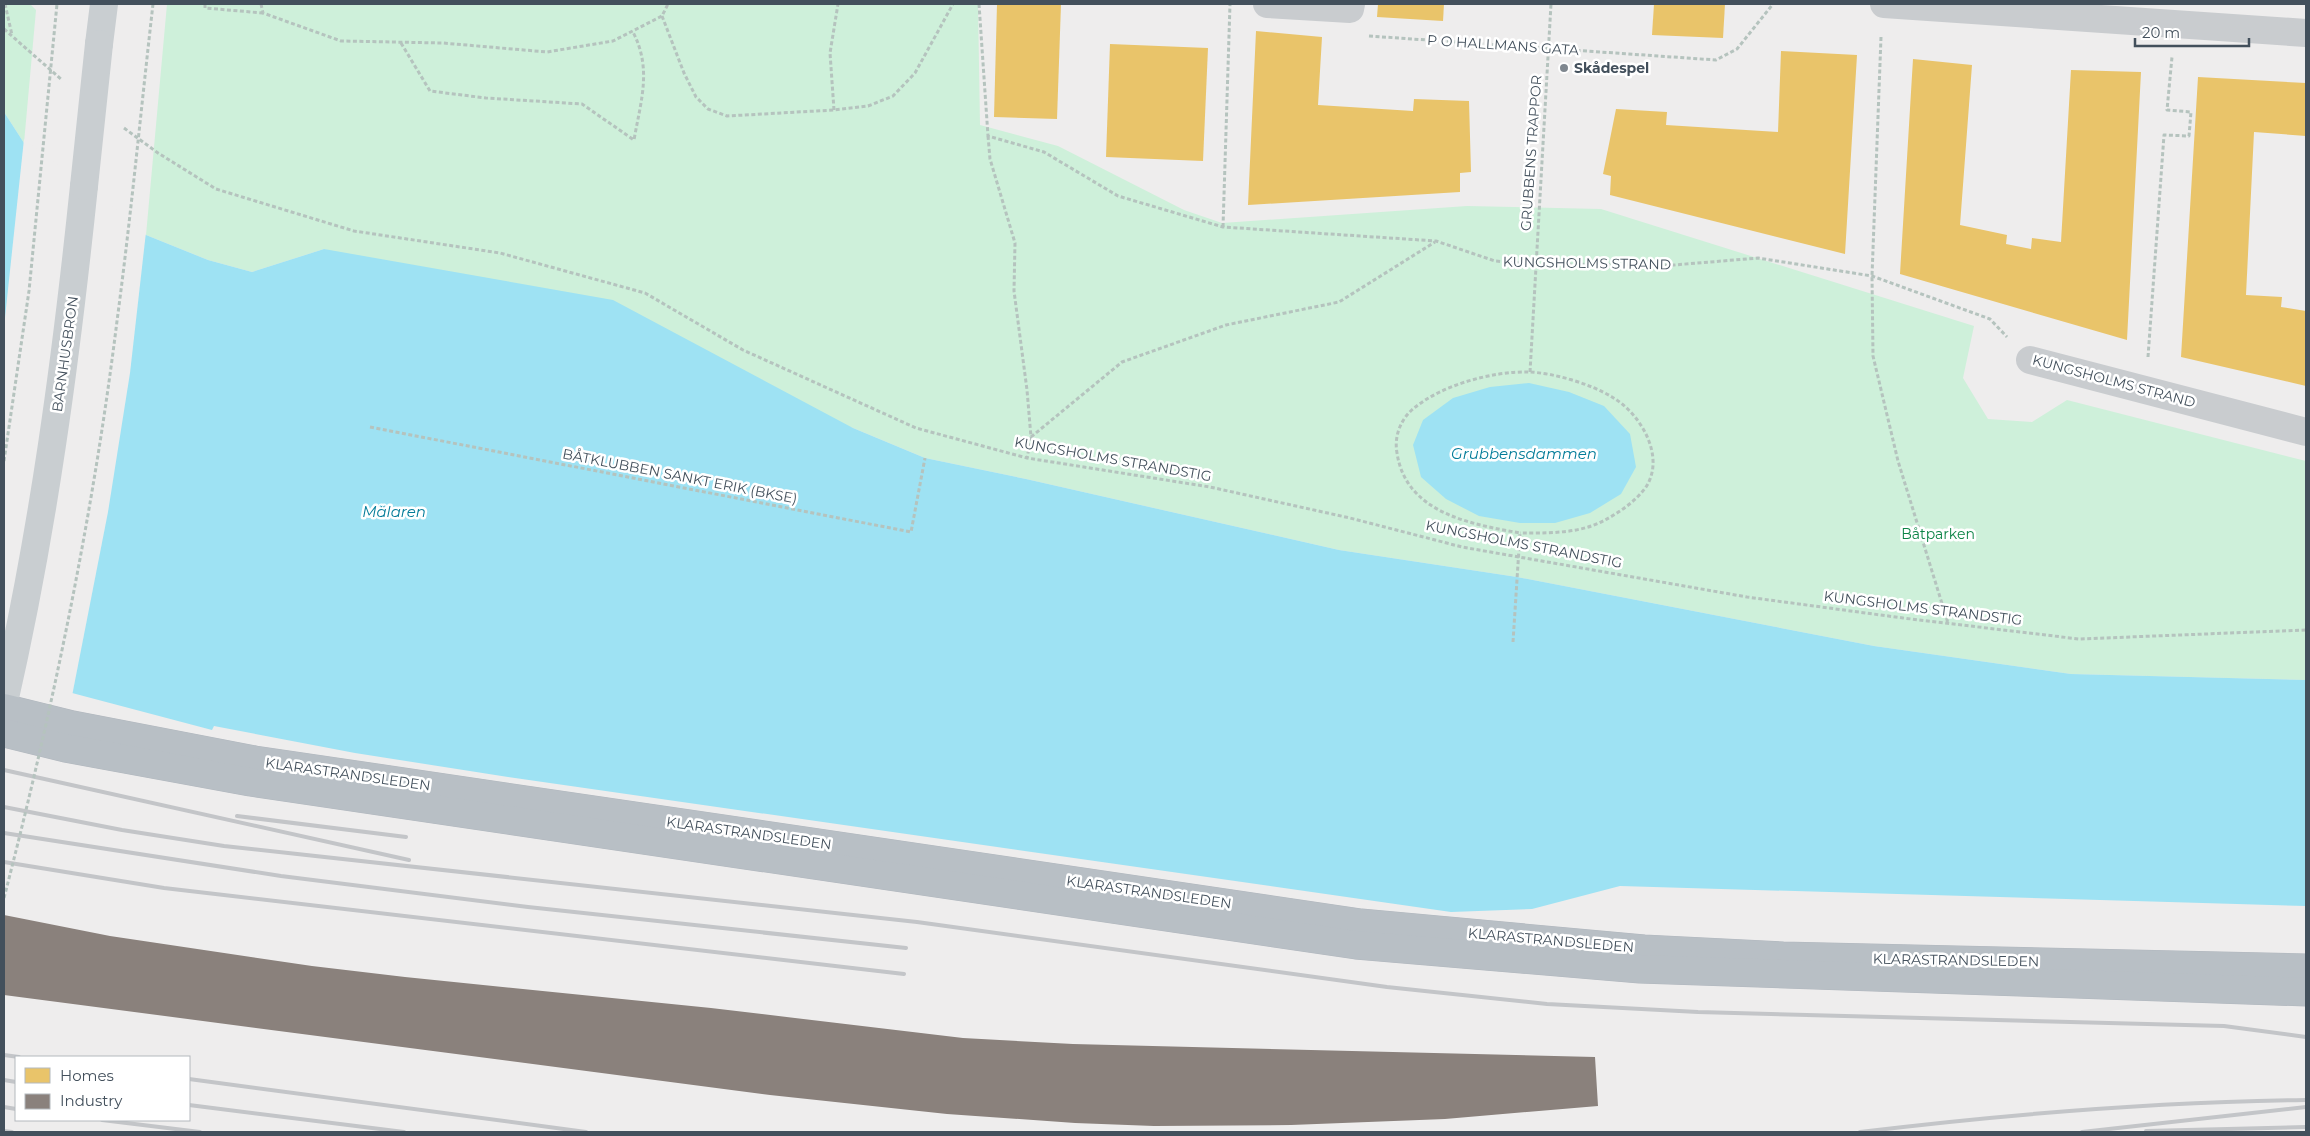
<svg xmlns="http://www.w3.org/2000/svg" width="2310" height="1136" font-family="Montserrat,sans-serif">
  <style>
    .green { fill: #cef0da }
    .water { fill: #9ee2f3 }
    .pier { fill: #eeeded }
    .homes { fill: #e9c46a }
    .industry { fill: #8a817c }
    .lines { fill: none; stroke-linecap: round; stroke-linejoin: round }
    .highway-casing { stroke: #b1b7be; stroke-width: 29 }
    .path { stroke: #b5c3be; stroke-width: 3; stroke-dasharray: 4 2.5; stroke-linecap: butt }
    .street { stroke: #c9cccf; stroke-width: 28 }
    .secondary { stroke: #c9ced1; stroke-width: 28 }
    .highway { stroke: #b8bfc5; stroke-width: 28 }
    .rail { stroke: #c3c5c8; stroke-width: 4 }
    .path-bridge { stroke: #b5c3be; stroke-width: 3; stroke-dasharray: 4 2.5; stroke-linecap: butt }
    .secondary-bridge { stroke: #c9ced1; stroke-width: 28 }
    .poi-dot { fill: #7f878f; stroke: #fff; stroke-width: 2 }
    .labels { text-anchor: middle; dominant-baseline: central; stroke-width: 5; stroke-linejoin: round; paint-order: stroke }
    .street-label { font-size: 14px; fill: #43505c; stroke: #fff }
    .poi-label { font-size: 14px; font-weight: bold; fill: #43505c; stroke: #fff; text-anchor: start }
    .park-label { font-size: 14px; fill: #0c8446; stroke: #fff }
    .water-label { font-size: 15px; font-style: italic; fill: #037c99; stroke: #fff }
  </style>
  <rect width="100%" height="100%" fill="#eeeded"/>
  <g class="green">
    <polygon points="4,4 30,4 36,10 24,143 4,112"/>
    <polygon points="167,4 978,4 980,125 1058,146 1184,210 1222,223 1467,206 1601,209 1974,326 1963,378 1988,419 2032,422 2067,400 2306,461 2306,680 2071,674 1874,646 1517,577 1339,550 1026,479 925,458 853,428 324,249 252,272 208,260 146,235"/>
  </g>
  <g class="water">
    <polygon points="4,112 24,143 146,235 208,260 252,272 324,249 613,300 853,428 925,458 1026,479 1339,550 1517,577 1874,646 2071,674 2306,680 2306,906 1620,886 1532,909 1451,912 508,777 355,753 214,726 212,730 4,675"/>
    <polygon points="1529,383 1569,392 1604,406 1630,434 1636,467 1621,494 1590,513 1555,523 1520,523 1479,516 1446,499 1421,477 1413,445 1423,420 1453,398 1490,387"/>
  </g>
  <polygon class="pier" points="24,139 146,232 130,373 108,512 72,696 4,678 4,327"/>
  <g class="homes">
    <polygon points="997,4 1061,4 1057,119 994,117"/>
    <polygon points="1378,4 1444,4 1443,21 1377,17"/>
    <polygon points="1654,4 1725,4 1723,38 1652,35"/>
    <polygon points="1256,31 1322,37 1318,105 1413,111 1414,99 1469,101 1471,172 1460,173 1460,192 1248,205"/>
    <polygon points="1110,44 1208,48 1203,161 1106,157"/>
    <polygon points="1781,51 1857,55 1845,254 1610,195 1611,176 1603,174 1616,109 1667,112 1666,125 1778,132"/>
    <polygon points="1913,59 1972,65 1960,225 2007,235 2006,244 2031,249 2032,238 2061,242 2071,70 2141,72 2127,340 1900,274"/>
    <polygon points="2198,77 2306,83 2306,136 2254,132 2246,295 2282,297 2281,307 2306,311 2306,386 2181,357"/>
  </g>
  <polygon class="industry" points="4,915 110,936 312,966 405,977 711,1008 963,1038 1073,1044 1595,1057 1598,1106 1445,1119 1291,1125 1154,1126 1075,1123 947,1114 770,1095 4,995"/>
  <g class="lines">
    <g class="highway-casing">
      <g id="highway">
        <polyline points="4,708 73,725 255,760 1361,923 1644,949 1783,956 2306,968"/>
        <polyline points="4,733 65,748 250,782 1356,945 1640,969 2306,992"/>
      </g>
    </g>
    <g class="path">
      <polyline points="5,4 12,35"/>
      <polyline points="205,4 205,8 263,13"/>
      <polyline points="261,4 263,13 341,41 443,43 547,52 613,41 662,16 668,4"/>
      <polyline points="979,4 988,136 1044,152 1118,196 1223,227 1436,241 1495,261 1535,264 1674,265 1758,258 1872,276 1990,319 2007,337"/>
      <polyline points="662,16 684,73 696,97 708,109 727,116 834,110 868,106 893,96 915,73 953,4"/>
      <polyline points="4,29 62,80"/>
      <polyline points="1369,36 1716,60 1737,49 1773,4"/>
      <polyline points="1881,37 1872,276 1873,356 1898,461 1948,623"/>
      <path d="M401,43L430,91L486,98L582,104L634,140C641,100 652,69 633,32"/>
      <polyline points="834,110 830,53 838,4"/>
      <polyline points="124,128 158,153 216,189 354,231 500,253 645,293 743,350 916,428 1027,458 1210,487 1350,518 1462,547 1747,597 1903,618 2079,639 2306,630"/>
      <polyline points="988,136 990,159 1015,243 1014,291 1027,390 1031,437 1027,458"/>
      <polyline points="1223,227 1230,4"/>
      <polyline points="2148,357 2164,135 2189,136 2191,112 2167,110 2172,57"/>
      <polyline points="1530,372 1551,4"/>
      <polyline points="370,427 911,532 925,458"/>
      <polyline points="1031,437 1122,362 1226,325 1339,302 1435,242"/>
      <path d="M1513,642L1520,533C1470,524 1406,513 1397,453C1394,437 1400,420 1413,409C1441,385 1493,371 1529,372C1554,373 1591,384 1612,397C1640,413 1666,456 1646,487C1636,501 1620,512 1605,520C1580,534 1547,533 1520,533"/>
    </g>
    <g class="street">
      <polyline points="1267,4 1350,9 1351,4"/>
      <polyline points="1884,4 2306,33"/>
      <polyline points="2030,360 2306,432"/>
    </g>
    <g class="secondary">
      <polyline points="99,44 104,4"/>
      <path d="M4,702C43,532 66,360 84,186"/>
    </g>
    <use href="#highway" class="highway"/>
    <g class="rail">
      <polyline points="4,770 409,860"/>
      <polyline points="4,807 122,830 224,846 917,922 1387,987 1547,1004 1698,1012 2224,1026 2306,1037"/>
      <polyline points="237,816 406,837"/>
      <polyline points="4,833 281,876 528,907 906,948"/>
      <polyline points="4,862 164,888 904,974"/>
      <polyline points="4,1055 19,1057"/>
      <polyline points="189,1079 586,1132"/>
      <polyline points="4,1080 16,1082"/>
      <polyline points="189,1105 404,1132"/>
      <polyline points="4,1107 16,1109"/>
      <polyline points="102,1120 200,1132"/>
      <polyline points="4,1131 12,1132"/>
      <polyline points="2146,1131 2306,1127"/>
      <path d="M1860,1132C2008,1114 2157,1102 2306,1100"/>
      <polyline points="2082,1132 2306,1107"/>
    </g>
    <g class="path-bridge">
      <polyline points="4,461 29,291 57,4"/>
      <path d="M4,898C53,708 93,516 117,321C131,216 141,109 153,4"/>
    </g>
    <polyline class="secondary-bridge" points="84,186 99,44"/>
  </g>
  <circle class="poi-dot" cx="1564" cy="68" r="5"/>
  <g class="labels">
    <g class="street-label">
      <text transform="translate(1503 45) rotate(4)">P O HALLMANS GATA</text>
      <text transform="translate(1531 153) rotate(-86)">GRUBBENS TRAPPOR</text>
      <text transform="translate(1587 263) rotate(1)">KUNGSHOLMS STRAND</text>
      <text transform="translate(65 354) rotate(-82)">BARNHUSBRON</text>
      <text transform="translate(2114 381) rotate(15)">KUNGSHOLMS STRAND</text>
      <text transform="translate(1113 459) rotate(10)">KUNGSHOLMS STRANDSTIG</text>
      <text transform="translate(680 476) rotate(11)">BÅTKLUBBEN SANKT ERIK (BKSE)</text>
      <text transform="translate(1524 544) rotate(11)">KUNGSHOLMS STRANDSTIG</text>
      <text transform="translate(1923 608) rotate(7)">KUNGSHOLMS STRANDSTIG</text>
      <text transform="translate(348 774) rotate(8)">KLARASTRANDSLEDEN</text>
      <text transform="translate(749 833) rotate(8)">KLARASTRANDSLEDEN</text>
      <text transform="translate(1149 892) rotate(8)">KLARASTRANDSLEDEN</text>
      <text transform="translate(1551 940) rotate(5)">KLARASTRANDSLEDEN</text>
      <text transform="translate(1956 960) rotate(1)">KLARASTRANDSLEDEN</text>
    </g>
    <g class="poi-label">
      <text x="1574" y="68">Skådespel</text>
    </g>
    <g class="park-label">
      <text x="1938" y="534">Båtparken</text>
    </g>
    <g class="water-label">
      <text x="1524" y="453">Grubbensdammen</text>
      <text x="394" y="511">Mälaren</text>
    </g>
  </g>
  <rect width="2310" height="1136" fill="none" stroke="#43505c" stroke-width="10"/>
  <rect x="15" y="1056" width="175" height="65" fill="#ffffff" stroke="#b4b9be"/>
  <rect x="25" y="1068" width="25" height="15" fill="#e9c46a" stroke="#b4b9be"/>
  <text x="60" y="1081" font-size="15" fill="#43505c">Homes</text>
  <rect x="25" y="1094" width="25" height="15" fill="#8a817c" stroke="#b4b9be"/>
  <text x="60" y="1106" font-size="15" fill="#43505c">Industry</text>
  <path d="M2135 38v8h114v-8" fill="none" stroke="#43505c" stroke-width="2.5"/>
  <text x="2142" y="38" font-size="15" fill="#43505c" stroke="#ffffff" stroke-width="4" paint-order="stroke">20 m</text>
</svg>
